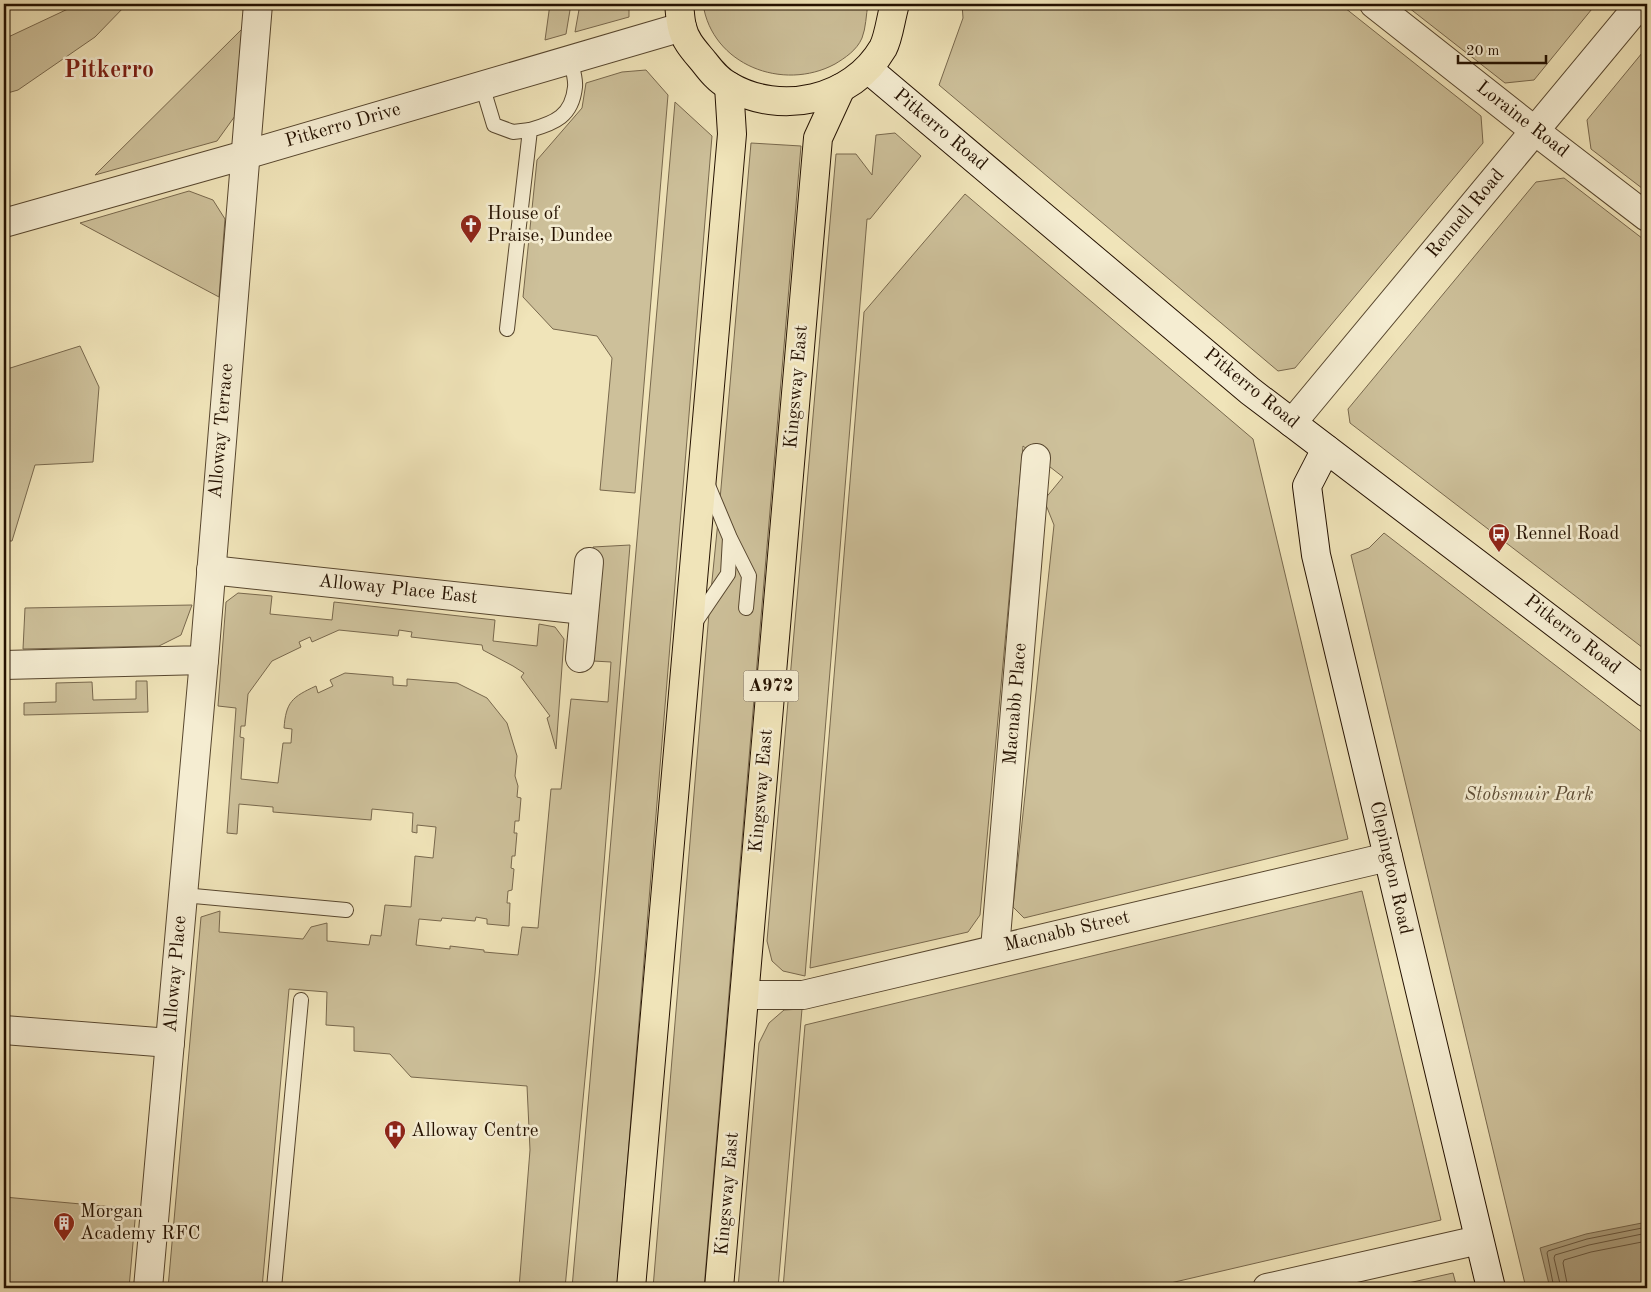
<svg xmlns="http://www.w3.org/2000/svg" width="1651" height="1292" font-family="'Old Standard TT',serif">
  <style>
    .green { fill: #cdc09a; stroke: #78684d }
    .water { fill: #ab9c7a; stroke: #756449 }
    .lines { fill: none; stroke-linecap: round; stroke-linejoin: round }
    .shore { stroke: #68563d; stroke-width: 1 }
    .lane-casing { stroke: #57462e; stroke-width: 16 }
    .street-casing { stroke: #57462e; stroke-width: 30 }
    .secondary-casing { stroke: #241100; stroke-width: 30 }
    .highway-casing { stroke: #241100; stroke-width: 30 }
    .lane { stroke: #f5edd2; stroke-width: 14 }
    .street { stroke: #f5edd2; stroke-width: 28 }
    .secondary { stroke: #f5edd2; stroke-width: 28 }
    .highway { stroke: #f0e4b9; stroke-width: 28 }
    .labels { text-anchor: middle; dominant-baseline: central; stroke-width: 5; stroke-linejoin: round; paint-order: stroke }
    .shield { fill: #f5edd2; stroke: #63533f; stroke-width: 1 }
    .shield-label { font-size: 18px; font-weight: bold; fill: #241100 }
    .street-label { font-size: 19px; fill: #241100; stroke: #f5edd2 }
    .poi-label { font-size: 19px; fill: #241100; stroke: #f5edd2; text-anchor: start }
    .park-label { font-size: 19px; font-style: italic; fill: #5f4e36; stroke: #f5edd2 }
    .district-label { font-size: 24px; font-weight: bold; fill: #7a1f14; stroke: #f5edd2 }
  </style>
  <rect width="100%" height="100%" fill="#f0e4b9"/>
  <filter id="stains"><feTurbulence type="fractalNoise" baseFrequency=".004" numOctaves="4"/><feColorMatrix values="0 0 0 0 .2 0 0 0 0 .09 0 0 0 0 .02 0 0 0 .5 -.17"/></filter>
  <radialGradient id="worn" r=".72"><stop offset=".6" stop-color="#630" stop-opacity="0"/><stop offset="1" stop-color="#630" stop-opacity=".3"/></radialGradient>
  <g class="green">
    <polygon points="71,4 127,4 95,37 18,90 4,94 4,39 70,8"/>
    <polygon points="550,4 571,4 566,34 545,40"/>
    <polygon points="580,4 629,4 629,17 575,32"/>
    <path d="M703,4H868C866,15 866,28 862,38C857,50 845,58 835,64C783,92 712,65 703,4Z"/>
    <polygon points="962,4 1340,4 1481,116 1483,143 1295,368 1278,371 939,85 963,18"/>
    <polygon points="1404,4 1596,4 1534,80 1505,83"/>
    <polygon points="242,29 235,116 217,141 95,175"/>
    <polygon points="1647,47 1647,192 1591,149 1587,120"/>
    <polygon points="646,70 668,95 635,493 600,490 612,358 597,336 553,329 523,297 537,160 582,108 586,83 622,72"/>
    <polygon points="675,102 712,136 617,1288 572,1288"/>
    <polygon points="895,133 921,156 870,219 867,219 805,976 783,971 772,961 767,941 836,154 856,154 872,175 876,135"/>
    <polygon points="751,143 801,146 704,1288 653,1288 710,601 719,511"/>
    <polygon points="1564,178 1647,242 1647,651 1350,423 1348,409 1536,182"/>
    <polygon points="189,191 213,200 225,219 219,297 80,223"/>
    <polygon points="965,194 1253,439 1348,839 1024,918 1013,907 1054,525 1044,500 1063,477 1023,446 980,915 968,932 810,968 864,312"/>
    <polygon points="80,346 99,387 93,462 35,465 12,541 4,541 4,370"/>
    <polygon points="1384,533 1647,736 1647,1288 1526,1288 1351,555 1369,548"/>
    <path d="M630,545L595,974L565,1288H519L530,1150L527,1086L411,1077L390,1054L354,1051V1027L326,1025L327,992L289,989L262,1288H168L201,917L220,911L219,932L303,939L311,927L327,923V941L369,945L371,935L381,936L385,905L411,907L415,856L433,858L436,827L417,825V833L412,832L413,813L372,809L371,820L273,812V807L239,804L237,834L227,833L236,708L218,706L226,602L238,593L272,596L270,614L332,620L334,602L495,620L493,641L537,646L539,624L555,627L564,639L556,749L547,718L550,716L521,677L524,673L513,666L483,650L482,645L411,637L412,632L399,630L398,636L339,630L312,642L310,637L299,642L301,647L272,661L248,694L245,726H241L240,737L244,738L241,779L278,783L283,743H291L292,729L284,728C286,702 292,697 316,686L318,693L333,686L330,680L345,673L393,677V685L407,686V679L457,683L487,698L507,723L517,756L515,776L518,786L517,797L521,798L519,821H515L514,833H517L515,856H512L511,868L514,869L512,890L508,891L507,903H510L509,926L487,924V919L476,917L475,921L442,918L441,921L419,919L416,945L450,949V946L484,950V952L518,955L522,927L538,928L551,789H561L571,699L608,702L611,662L593,661V547Z"/>
    <polygon points="192,605 181,635 159,646 23,649 25,608"/>
    <polygon points="136,681 147,681 148,712 24,715 24,703 56,702 56,683 92,682 93,700 136,699"/>
    <polygon points="1362,891 1441,1220 1149,1288 783,1288 805,1025"/>
    <polygon points="802,1009 778,1288 738,1288 759,1043 769,1023 784,1010"/>
    <polygon points="4,1197 136,1209 129,1288 4,1288"/>
    <polygon points="1453,1273 1457,1288 1386,1288"/>
  </g>
  <polygon class="water" points="1647,1222 1647,1288 1550,1288 1540,1248 1586,1234"/>
  <g class="lines">
    <g class="shore">
      <polyline points="1554,1288 1547,1253 1548,1251 1587,1239 1647,1227"/>
      <polyline points="1561,1288 1554,1258 1555,1255 1589,1245 1647,1233"/>
      <polyline points="1568,1288 1563,1263 1564,1260 1591,1252 1647,1241"/>
    </g>
    <g class="lane-casing">
      <g id="lane">
        <polyline points="482,85 494,125 513,132 530,130"/>
        <path d="M507,329L530,130C555,123 572,116 575,87C576,78 572,67 570,59"/>
        <polyline points="731,540 749,576 746,608"/>
        <polyline points="694,624 728,574 730,538 707,483"/>
        <polyline points="183,895 346,910"/>
        <polyline points="274,1288 301,1000"/>
      </g>
    </g>
    <g class="street-casing">
      <g id="street">
        <polyline points="1374,4 1535,131 1647,217"/>
        <polyline points="4,223 245,155 682,27"/>
        <polyline points="1292,423 1640,4"/>
        <polyline points="211,570 584,610"/>
        <polyline points="580,658 589,562"/>
        <polyline points="4,665 204,660 258,4"/>
        <polyline points="995,949 1036,458"/>
        <polyline points="745,995 803,995 1388,857"/>
        <polyline points="4,1030 170,1043"/>
        <polyline points="148,1288 204,660"/>
        <polyline points="1267,1288 1479,1240"/>
      </g>
    </g>
    <g class="secondary-casing">
      <g id="secondary">
        <polyline points="868,69 1250,391 1647,693"/>
        <polyline points="1326,449 1307,486 1316,555 1491,1288"/>
      </g>
    </g>
    <g class="highway-casing">
      <g id="highway">
        <path d="M679,4C680,11 680,19 682,27C685,41 695,51 704,62C711,71 718,80 729,86C780,116 852,101 883,48C889,37 891,16 895,4"/>
        <polyline points="631,1288 732,134 729,86"/>
        <polyline points="719,1288 818,138 841,88"/>
      </g>
    </g>
    <use href="#lane" class="lane"/>
    <use href="#street" class="street"/>
    <use href="#secondary" class="secondary"/>
    <use href="#highway" class="highway"/>
  </g>
  <defs>
    <g id="church-pin" transform="scale(1.125)"><path d="M0 17L-7.5 6A9.5 9.5 0 1 1 7.5 6Z" fill="#8f2418" stroke="#f5edd2"/><path d="M-1.2-6h2.4v3.5h3.3v2.4h-3.3V6h-2.4V-.1h-3.3v-2.4h3.3Z" fill="#fff"/></g>
    <g id="bus-pin" transform="scale(1.125)"><path d="M0 17L-7.5 6A9.5 9.5 0 1 1 7.5 6Z" fill="#8f2418" stroke="#f5edd2"/><path d="M-5-6H5V4H4V6H2V4H-2V6H-4V4H-5ZM-3.5-4V0h7V-4ZM-3.5 1.2v1.5H-2V1.2ZM2 1.2v1.5H3.5V1.2Z" fill="#fff"/></g>
    <g id="hospital-pin" transform="scale(1.125)"><path d="M0 17L-7.5 6A9.5 9.5 0 1 1 7.5 6Z" fill="#8f2418" stroke="#f5edd2"/><path d="M-5-5h3v3.5h4V-5h3V5h-3V1.5h-4V5h-3Z" fill="#fff"/></g>
    <g id="building-pin" transform="scale(1.125)"><path d="M0 17L-7.5 6A9.5 9.5 0 1 1 7.5 6Z" fill="#8f2418" stroke="#f5edd2"/><path d="M-4-6H4V6H1V3H-1V6H-4ZM-2.5-4.3h1.7v1.8h-1.7ZM.8-4.3h1.7v1.8H.8ZM-2.5-1h1.7V.8h-1.7ZM.8-1h1.7V.8H.8Z" fill="#fff"/></g>
  </defs>
  <g fill-rule="evenodd">
    <use href="#church-pin" x="471" y="225"/>
    <use href="#bus-pin" x="1499" y="534"/>
    <use href="#hospital-pin" x="395" y="1131"/>
    <use href="#building-pin" x="64" y="1223"/>
  </g>
  <g class="labels">
    <rect class="shield" x="743.5" y="670.5" width="55" height="31" rx="4"/>
    <g class="shield-label">
      <text x="771" y="686">A972</text>
    </g>
    <g class="street-label">
      <text transform="translate(1522 120) rotate(38)">Loraine Road</text>
      <text transform="translate(343 126) rotate(-16)">Pitkerro Drive</text>
      <text transform="translate(940 130) rotate(40)">Pitkerro Road</text>
      <text transform="translate(1466 214) rotate(-50)">Rennell Road</text>
      <text transform="translate(797 387) rotate(-85)">Kingsway East</text>
      <text transform="translate(1251 389) rotate(39)">Pitkerro Road</text>
      <text transform="translate(222 431) rotate(-85)">Alloway Terrace</text>
      <text transform="translate(398 590) rotate(6)">Alloway Place East</text>
      <text transform="translate(1572 635) rotate(38)">Pitkerro Road</text>
      <text transform="translate(1016 704) rotate(-85)">Macnabb Place</text>
      <text transform="translate(762 791) rotate(-85)">Kingsway East</text>
      <text transform="translate(1390 868) rotate(77)">Clepington Road</text>
      <text transform="translate(1067 932) rotate(-13)">Macnabb Street</text>
      <text transform="translate(176 974) rotate(-85)">Alloway Place</text>
      <text transform="translate(728 1194) rotate(-85)">Kingsway East</text>
    </g>
    <g class="poi-label">
      <text x="487" y="214">House of<tspan x="487" dy="22">Praise, Dundee</tspan></text>
      <text x="1515" y="534">Rennel Road</text>
      <text x="411" y="1131">Alloway Centre</text>
      <text x="80" y="1212">Morgan<tspan x="80" dy="22">Academy RFC</tspan></text>
    </g>
    <g class="park-label">
      <text x="1529" y="795">Stobsmuir Park</text>
    </g>
    <g class="district-label">
      <text x="109" y="71">Pitkerro</text>
    </g>
  </g>
  <rect width="1651" height="1292" fill="none" stroke="#f0e4b9" stroke-width="20"/>
  <rect x="5" y="5" width="1641" height="1282" fill="none" stroke="#241100" stroke-width="2.5"/>
  <rect x="10" y="10" width="1631" height="1272" fill="none" stroke="#241100"/>
  <path d="M1458 55v8h88v-8" fill="none" stroke="#241100" stroke-width="2.5"/>
  <text x="1466" y="55" font-size="15" fill="#241100" stroke="#f5edd2" stroke-width="4" paint-order="stroke">20 m</text>
  <rect width="100%" height="100%" filter="url(#stains)"/>
  <rect width="100%" height="100%" fill="url(#worn)"/>
</svg>
